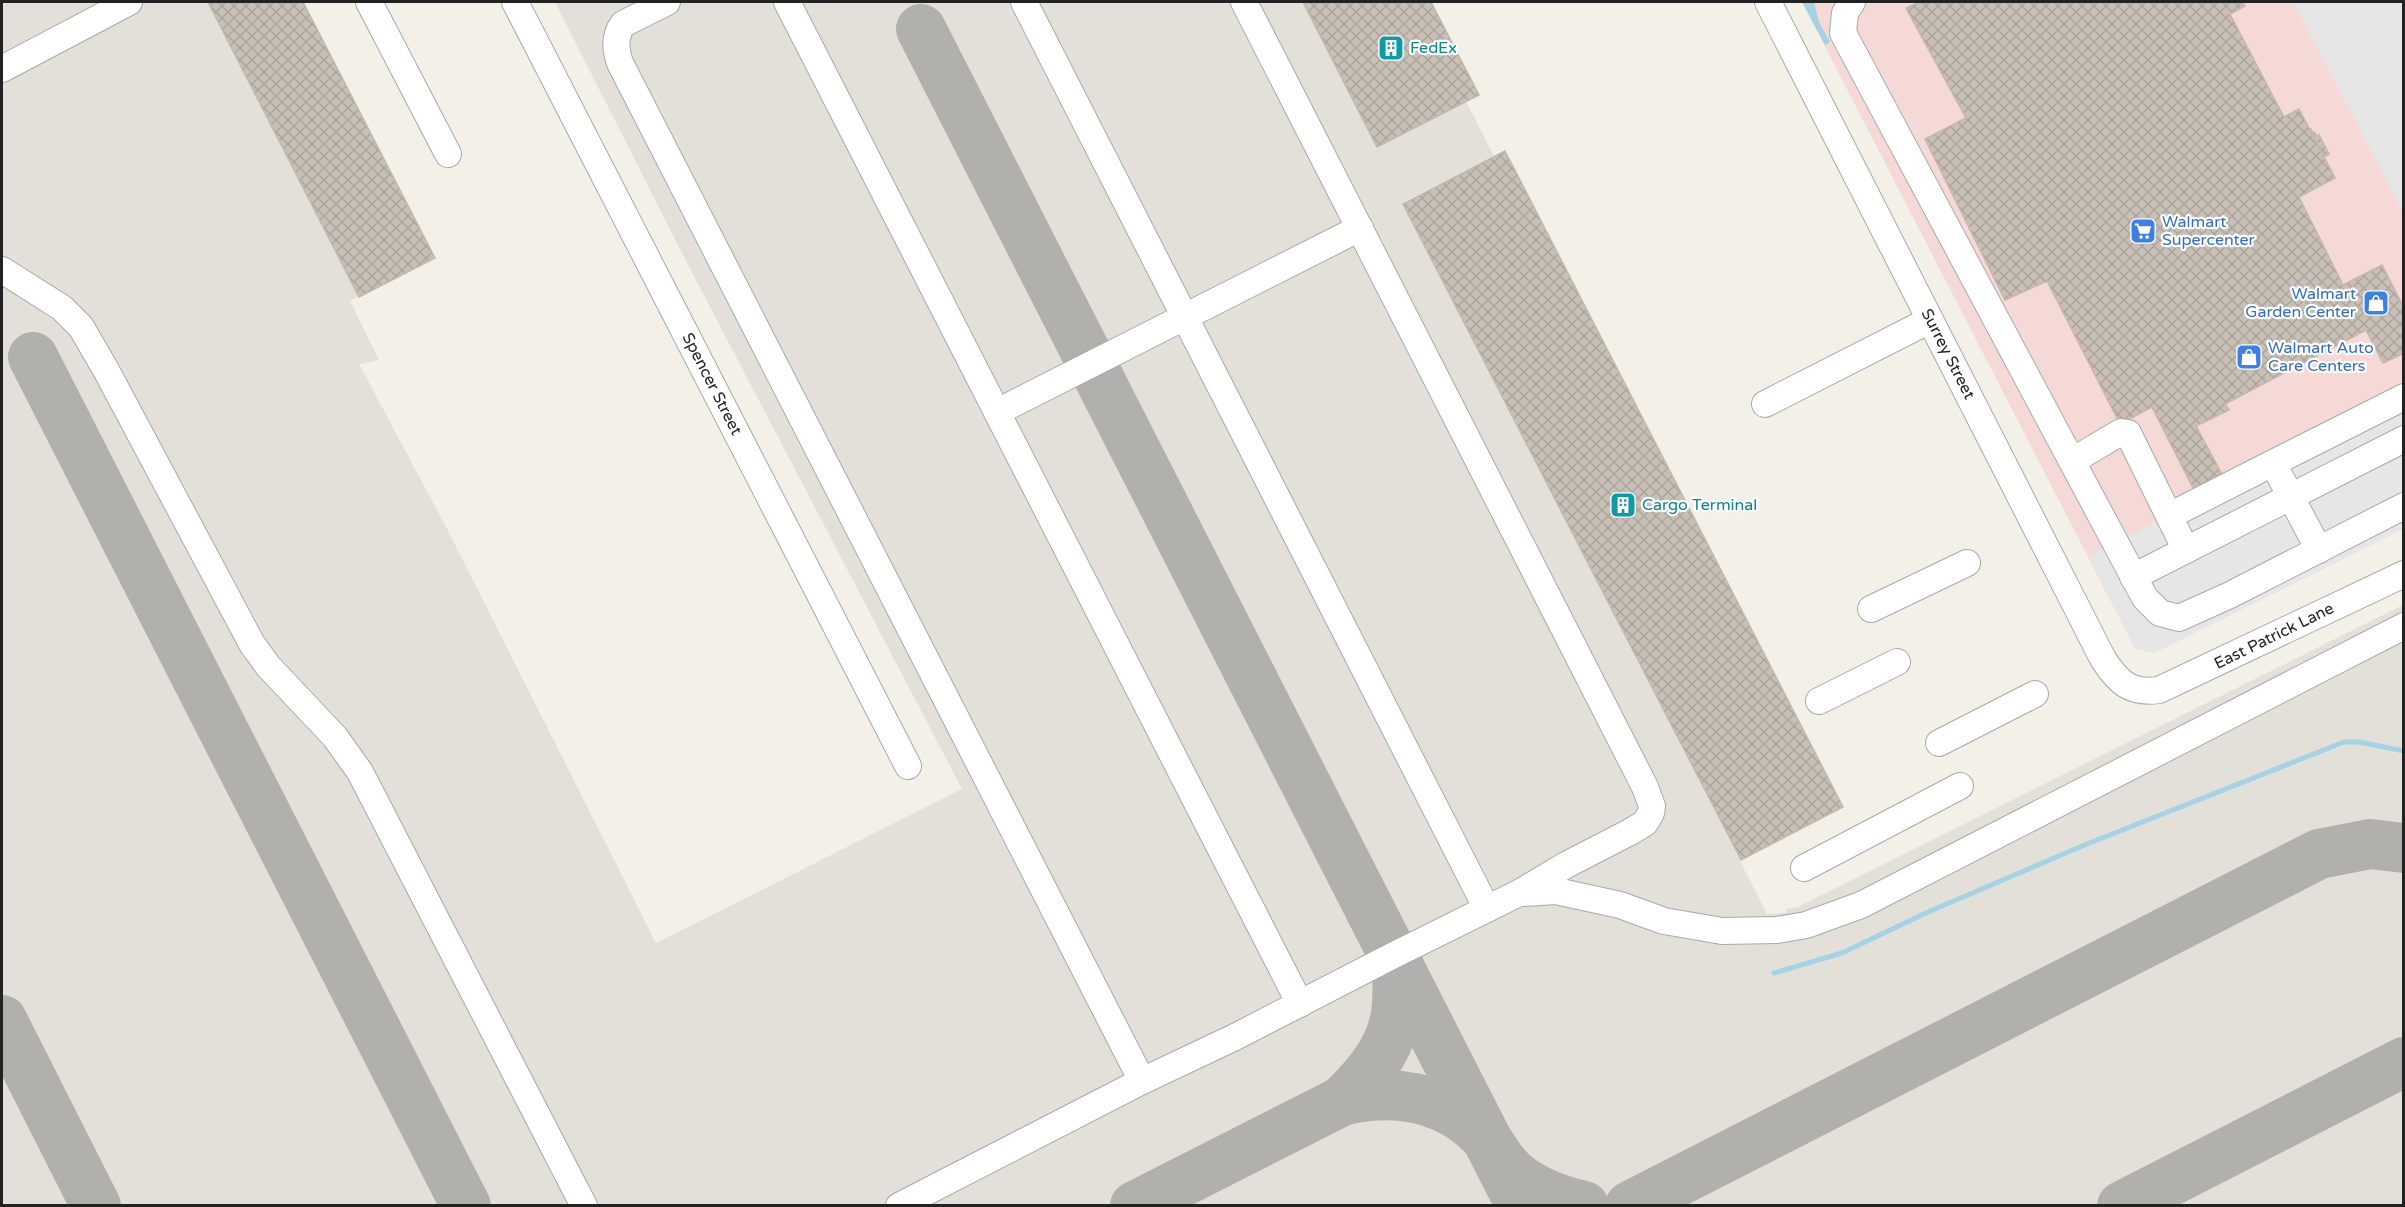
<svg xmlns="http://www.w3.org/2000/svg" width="2405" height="1207" font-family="'Varela Round',sans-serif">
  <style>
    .commercial { fill: #f4d9d7 }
    .airport { fill: #e2e0d9 }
    .parking { fill: #e6e6e6 }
    .water { fill: #a5d3e4 }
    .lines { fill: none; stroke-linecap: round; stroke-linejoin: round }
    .stream { stroke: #a5d3e4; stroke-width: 5 }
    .taxiway { stroke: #b2b0ac; stroke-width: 50 }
    .building { fill: url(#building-cross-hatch); stroke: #c6b7a9; stroke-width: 1.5 }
    .minor-casing { stroke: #a9a9a9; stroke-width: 28 }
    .minor { stroke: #fff; stroke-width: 26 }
    .labels { text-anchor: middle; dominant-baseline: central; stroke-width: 4.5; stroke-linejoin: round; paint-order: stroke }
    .culture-label { font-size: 16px; fill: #0d838f; stroke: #fff; text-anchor: start }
    .shop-label { font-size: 16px; fill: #366cbe; stroke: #fff; text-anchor: start }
    .street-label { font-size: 16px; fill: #222; stroke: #fff }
  </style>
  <defs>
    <pattern id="building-cross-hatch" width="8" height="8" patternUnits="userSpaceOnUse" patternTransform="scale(1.5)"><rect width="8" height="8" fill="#c8c0b7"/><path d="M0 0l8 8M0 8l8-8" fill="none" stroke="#aca59d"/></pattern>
  </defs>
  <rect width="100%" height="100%" fill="#f3f0e8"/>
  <polygon class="commercial" points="1802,2 2403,2 2403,529 2154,653 2135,648"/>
  <polygon class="airport" points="2,2 208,2 358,296 350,301 379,360 359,364 445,525 656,943 962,789 685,259 555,2 1415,2 1494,156 1404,202 1767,914 1786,913 1786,909 1798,907 2403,605 2403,1205 2,1205"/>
  <g class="parking">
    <polygon points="2293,2 2403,2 2403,212"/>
    <polygon points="2403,397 2403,529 2154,653 2135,648 2089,556"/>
  </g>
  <polygon class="water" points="1802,2 1814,2 1819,22 1830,42 1825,45"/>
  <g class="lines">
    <polyline class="stream" points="1774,973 1842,953 1928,912 2087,844 2344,742 2359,742 2404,751"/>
    <g class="taxiway">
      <polyline points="921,29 1521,1206"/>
      <polyline points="33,357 466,1206"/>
      <polyline points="2,1020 96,1206"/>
      <path d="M1342,1101C1370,1074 1396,1043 1397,1002C1398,989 1397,977 1399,965"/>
      <path d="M1135,1206L1342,1101C1390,1089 1441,1095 1479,1131C1490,1140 1495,1154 1504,1164C1522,1187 1556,1200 1584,1206"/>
      <polyline points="1630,1206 2319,854 2370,844 2404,848"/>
      <polyline points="2122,1206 2404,1062"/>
    </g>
  </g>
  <g class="building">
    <polygon points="208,2 303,2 435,258 359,297"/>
    <polygon points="1303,2 1431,2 1479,95 1377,147"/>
    <polygon points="1919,2 2242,2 2245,6 2230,14 2276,102 2284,117 2299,109 2335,178 2299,197 2343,285 2382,265 2404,308 2404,353 2383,363 2366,330 2225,404 2229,410 2196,426 2225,480 2197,496 2152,407 2120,424 2047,281 2005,300 1925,139 1966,118 1906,8"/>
    <polygon points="2310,128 2313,133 2314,132 2317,136 2319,135 2329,154 2324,157"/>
    <polygon points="1505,151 1843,807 1741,860 1403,204"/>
  </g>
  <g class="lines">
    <g class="minor-casing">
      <g id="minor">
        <polyline points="369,2 448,154"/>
        <polyline points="515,2 908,766"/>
        <path d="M667,2L623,24C614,36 615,49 620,63L1142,1081"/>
        <polyline points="787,2 1300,1004"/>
        <polyline points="1024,2 1487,909"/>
        <path d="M1768,2L2103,659C2118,682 2130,694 2159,690L2404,574"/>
        <polyline points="1852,2 1845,13 1843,33 2145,598 2160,613 2179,618 2230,595 2404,506"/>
        <polyline points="2,69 129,2"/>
        <polyline points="2,270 62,308 81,327 106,370 252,644 268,666 335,737 360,772 584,1206"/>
        <polyline points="1765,404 1930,320"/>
        <polyline points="997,412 1360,228"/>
        <polyline points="2072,461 2121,432 2128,433 2169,516"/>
        <polyline points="2273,463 2404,397"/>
        <polyline points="2186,550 2169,516 2273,463 2319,550"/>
        <polyline points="2133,577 2404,439"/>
        <polyline points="1871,609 1967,563"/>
        <polyline points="1819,701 1897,662"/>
        <polyline points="1939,743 2035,694"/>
        <polyline points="1804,868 1960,786"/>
        <polyline points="1524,893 1556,891 1620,905 1664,921 1722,931 1777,930 1806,925 1861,905 2404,626"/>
        <polyline points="899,1206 1142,1081 1235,1037 1394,955 1519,893 1566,865 1630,832 1645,823 1651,813 1652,806 1645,787 1244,2"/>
      </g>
    </g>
    <use href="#minor" class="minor"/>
  </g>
  <defs>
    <g id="building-square" transform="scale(1.35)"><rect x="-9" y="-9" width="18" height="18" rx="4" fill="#0f9aa8" stroke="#fff"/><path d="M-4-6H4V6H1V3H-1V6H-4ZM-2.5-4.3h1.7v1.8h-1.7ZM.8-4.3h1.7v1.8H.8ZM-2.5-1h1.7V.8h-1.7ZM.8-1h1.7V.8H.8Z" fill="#fff"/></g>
    <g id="supermarket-square" transform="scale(1.35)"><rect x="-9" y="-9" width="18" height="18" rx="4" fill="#3f7fe0" stroke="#fff"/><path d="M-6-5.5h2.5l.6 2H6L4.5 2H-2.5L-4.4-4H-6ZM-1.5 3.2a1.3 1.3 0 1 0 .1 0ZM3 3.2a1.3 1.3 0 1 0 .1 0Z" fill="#fff"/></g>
    <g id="shop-square" transform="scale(1.35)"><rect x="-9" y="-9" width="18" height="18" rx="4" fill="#3f7fe0" stroke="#fff"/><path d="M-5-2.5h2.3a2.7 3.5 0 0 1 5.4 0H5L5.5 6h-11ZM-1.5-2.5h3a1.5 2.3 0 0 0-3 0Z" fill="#fff"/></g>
  </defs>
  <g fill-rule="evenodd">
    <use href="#building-square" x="1391" y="48"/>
    <use href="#supermarket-square" x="2143" y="231"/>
    <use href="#shop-square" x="2376" y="303"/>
    <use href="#shop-square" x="2249" y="357"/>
    <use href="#building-square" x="1623" y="505"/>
  </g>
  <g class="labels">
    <g class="culture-label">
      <text x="1410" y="48">FedEx</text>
      <text x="1642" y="505">Cargo Terminal</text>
    </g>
    <g class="shop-label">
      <text x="2162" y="222">Walmart<tspan x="2162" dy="18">Supercenter</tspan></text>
      <text x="2356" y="294" text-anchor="end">Walmart<tspan x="2356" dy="18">Garden Center</tspan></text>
      <text x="2268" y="348">Walmart Auto<tspan x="2268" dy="18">Care Centers</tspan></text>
    </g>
    <g class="street-label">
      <text transform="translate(1948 354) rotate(63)">Surrey Street</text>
      <text transform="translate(712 384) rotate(63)">Spencer Street</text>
      <text transform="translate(2274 636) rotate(-26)">East Patrick Lane</text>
    </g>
  </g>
  <rect width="2405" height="1207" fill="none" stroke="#222222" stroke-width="6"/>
</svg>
